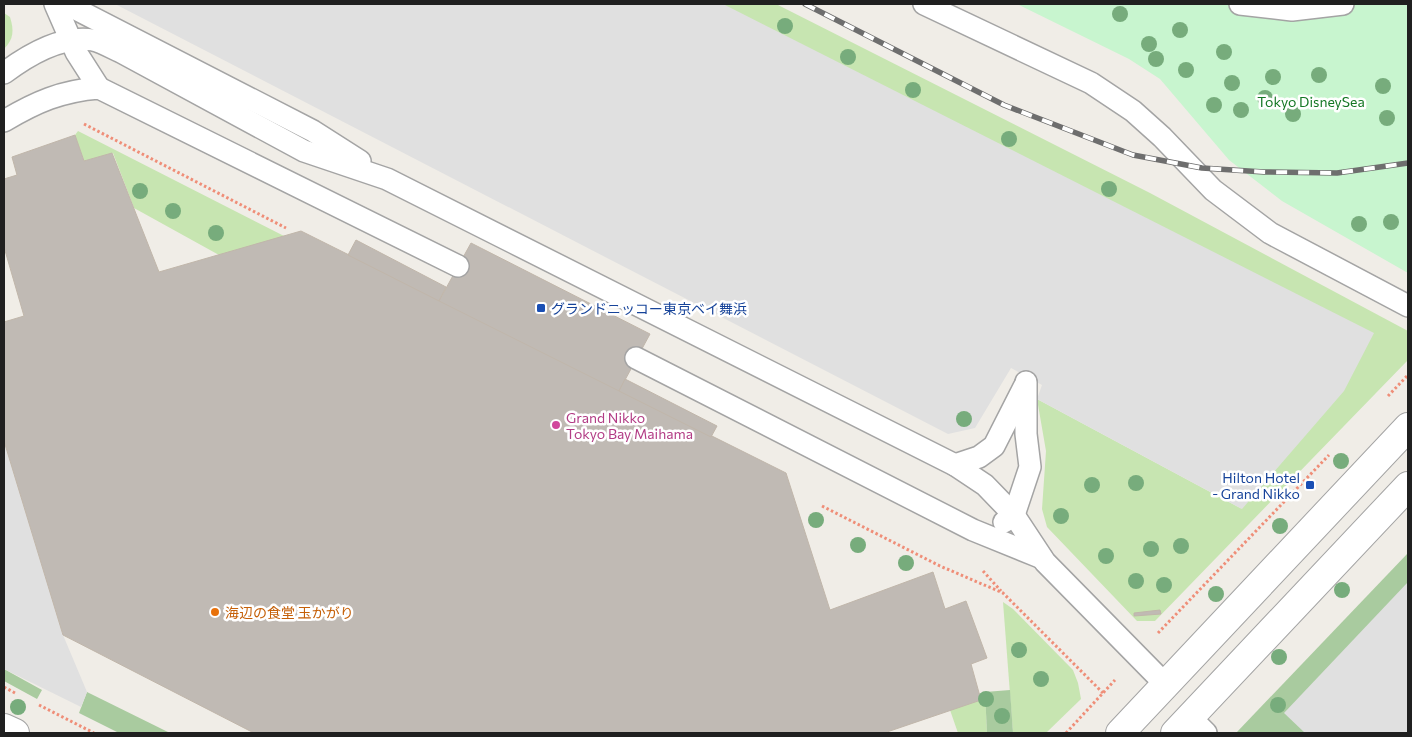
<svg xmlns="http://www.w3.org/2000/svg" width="1412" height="737" font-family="Commissioner,'Noto Sans JP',sans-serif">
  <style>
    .grass { fill: #c7e5b1 }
    .forest { fill: #a9cb9f }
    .park { fill: #c8f5cf }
    .parking { fill: #e0e0e0 }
    .building { fill: #c0bab4; stroke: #c0b6aa }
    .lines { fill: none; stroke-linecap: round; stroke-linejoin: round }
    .service-casing { stroke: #a4a4a4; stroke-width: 24 }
    .tertiary-casing { stroke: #a4a4a4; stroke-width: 30 }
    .path { stroke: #ef8e78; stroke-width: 3; stroke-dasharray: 2.5 2.5; stroke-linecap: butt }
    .service { stroke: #fff; stroke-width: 21 }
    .tertiary { stroke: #fff; stroke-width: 28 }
    .rail-casing { stroke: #6e6e6e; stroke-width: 5.5 }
    .rail { stroke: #fff; stroke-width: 4; stroke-dasharray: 11; stroke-linecap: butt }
    .tree { fill: #77ac7c }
    .transit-dot { fill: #1a4fb4; stroke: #fff; stroke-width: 2 }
    .hotel-dot { fill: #d1479c; stroke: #fff; stroke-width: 2 }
    .food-dot { fill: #e8710a; stroke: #fff; stroke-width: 2 }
    .labels { text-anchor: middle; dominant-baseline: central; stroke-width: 5; stroke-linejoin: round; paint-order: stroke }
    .park-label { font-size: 14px; fill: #147724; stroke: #fff }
    .transit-label { font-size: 14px; fill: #164399; stroke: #fff; text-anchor: start }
    .hotel-label { font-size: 14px; fill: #b23c85; stroke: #fff; text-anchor: start }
    .food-label { font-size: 14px; fill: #c56008; stroke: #fff; text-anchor: start }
  </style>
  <rect width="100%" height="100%" fill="#f0ede7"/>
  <g class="grass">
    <polygon points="723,4 776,4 1150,193 1408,331 1408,360 1155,621 1137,621 1047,527 1042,509 1046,451 1037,399 1242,509"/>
    <path d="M4,13L10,17C14,30 14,39 4,49Z"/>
    <polygon points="78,131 286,237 219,255 134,208 113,153 84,161 75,135"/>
    <polygon points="1003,602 1013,609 1073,670 1078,683 1081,699 1046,733 1013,733"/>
    <polygon points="985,692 987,733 958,733 950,710 981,700"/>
  </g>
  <g class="forest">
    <polygon points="1408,553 1408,589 1306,733 1236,733"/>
    <polygon points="4,669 42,690 37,699 4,681"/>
    <polygon points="1010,690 1013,733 987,733 985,692"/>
    <polygon points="87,692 170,733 119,733 79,713"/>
  </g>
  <polygon class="park" points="1017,4 1408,4 1408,273 1282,201 1229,160 1160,79 1129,59"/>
  <g class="parking">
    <polygon points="115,4 723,4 1374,333 1344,391 1242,509 1037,399 1042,385 1011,368 975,428 948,434"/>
    <polygon points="4,441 63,635 87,692 81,707 4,669"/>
    <polygon points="1408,582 1408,733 1305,733 1284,713"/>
  </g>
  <g class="building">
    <polygon points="75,135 84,161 112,153 159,272 301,231 786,473 830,610 933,572 945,609 966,601 987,658 971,664 981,700 884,733 254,733 63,635 4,441 4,322 24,316 4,247 4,179 17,175 12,157"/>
    <polygon points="356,240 446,287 439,301 348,255"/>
    <polygon points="471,243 650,334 619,391 439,301"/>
    <polygon points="625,379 717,426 711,437 619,391"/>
    <polygon points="1160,610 1161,614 1134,616 1134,613"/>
  </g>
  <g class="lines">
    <g class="service-casing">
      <g id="service">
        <polyline points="55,4 76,52 99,88"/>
        <polyline points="66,4 313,131 360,161"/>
        <polyline points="924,4 1091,83 1133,111 1162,137 1213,190 1270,233 1408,306"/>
        <polyline points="1240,4 1292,10 1343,4"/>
        <path d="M4,73C28,55 62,35 93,40C102,42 112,48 121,52L304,151L387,179L955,465L985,485L1014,515L1045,562L1166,685"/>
        <path d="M4,121C36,102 61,91 99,88L458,266"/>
        <polyline points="636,358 973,530 1042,558"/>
        <polyline points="955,465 979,457 994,446 1024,387"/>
        <polyline points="1004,522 1014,515 1030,467 1026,434 1026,382"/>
        <polyline points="1190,717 1206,733"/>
      </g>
    </g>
    <g class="tertiary-casing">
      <g id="tertiary">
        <polyline points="4,728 15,733"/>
        <polyline points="1120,733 1408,427"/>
        <polyline points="1175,733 1408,486"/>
      </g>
    </g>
    <g class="path">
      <polyline points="84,124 286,228"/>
      <polyline points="1388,396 1408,375"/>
      <polyline points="822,506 940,566 1003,593 1103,693"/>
      <polyline points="983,571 1001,591"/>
      <polyline points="1158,633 1329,455"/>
      <polyline points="4,687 15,693"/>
      <polyline points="39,705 94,733"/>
      <polyline points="1066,733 1115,680"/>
    </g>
    <use href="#service" class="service"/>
    <use href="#tertiary" class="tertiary"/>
    <g class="rail-casing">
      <polyline id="rail" points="805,4 1004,105 1133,155 1202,168 1264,172 1337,173 1408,163"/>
    </g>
    <use href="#rail" class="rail"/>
  </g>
  <g class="tree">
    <circle cx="1120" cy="14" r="8"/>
    <circle cx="785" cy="26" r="8"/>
    <circle cx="1180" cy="30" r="8"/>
    <circle cx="1149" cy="44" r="8"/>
    <circle cx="1224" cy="52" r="8"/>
    <circle cx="848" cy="57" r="8"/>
    <circle cx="1156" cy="59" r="8"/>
    <circle cx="1186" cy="70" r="8"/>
    <circle cx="1319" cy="75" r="8"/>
    <circle cx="1273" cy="77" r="8"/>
    <circle cx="1232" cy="83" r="8"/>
    <circle cx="1383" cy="86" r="8"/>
    <circle cx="913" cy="90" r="8"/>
    <circle cx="1265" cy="98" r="8"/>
    <circle cx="1214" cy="105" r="8"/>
    <circle cx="1241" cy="110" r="8"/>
    <circle cx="1293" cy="114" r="8"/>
    <circle cx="1387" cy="118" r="8"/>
    <circle cx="1009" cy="139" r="8"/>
    <circle cx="1109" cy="189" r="8"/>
    <circle cx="140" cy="191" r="8"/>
    <circle cx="173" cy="211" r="8"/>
    <circle cx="1391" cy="222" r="8"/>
    <circle cx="1359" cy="224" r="8"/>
    <circle cx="216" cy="233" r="8"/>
    <circle cx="964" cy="419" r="8"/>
    <circle cx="1341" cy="461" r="8"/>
    <circle cx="1136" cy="483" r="8"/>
    <circle cx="1092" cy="485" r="8"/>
    <circle cx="1061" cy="516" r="8"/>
    <circle cx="816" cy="520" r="8"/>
    <circle cx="1280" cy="526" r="8"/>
    <circle cx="858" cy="545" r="8"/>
    <circle cx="1181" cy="546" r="8"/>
    <circle cx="1151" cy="549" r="8"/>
    <circle cx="1106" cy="556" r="8"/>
    <circle cx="906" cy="563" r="8"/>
    <circle cx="1136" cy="581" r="8"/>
    <circle cx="1164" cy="585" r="8"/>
    <circle cx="1342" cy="590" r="8"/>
    <circle cx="1216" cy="594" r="8"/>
    <circle cx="1019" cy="650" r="8"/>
    <circle cx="1279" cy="657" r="8"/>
    <circle cx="1041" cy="679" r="8"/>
    <circle cx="986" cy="699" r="8"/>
    <circle cx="1278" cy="705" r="8"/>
    <circle cx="18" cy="707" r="8"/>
    <circle cx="1002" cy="716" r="8"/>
  </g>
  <g class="transit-dot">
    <rect x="536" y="303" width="10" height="10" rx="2.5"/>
    <rect x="1305" y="480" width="10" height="10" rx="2.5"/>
  </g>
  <circle class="hotel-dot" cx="556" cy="425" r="5"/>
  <circle class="food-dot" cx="215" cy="612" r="5"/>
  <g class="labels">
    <g class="park-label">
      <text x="1311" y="101">Tokyo DisneySea</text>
    </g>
    <g class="transit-label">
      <text x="551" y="308">グランドニッコー東京ベイ舞浜</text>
      <text x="1300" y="477" text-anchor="end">Hilton Hotel<tspan x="1300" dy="16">- Grand Nikko</tspan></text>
    </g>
    <g class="hotel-label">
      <text x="566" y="417">Grand Nikko<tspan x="566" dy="16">Tokyo Bay Maihama</tspan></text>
    </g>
    <g class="food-label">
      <text x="225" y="612">海辺の食堂 玉かがり</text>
    </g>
  </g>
  <rect width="1412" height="737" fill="none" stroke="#202020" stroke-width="10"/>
</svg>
